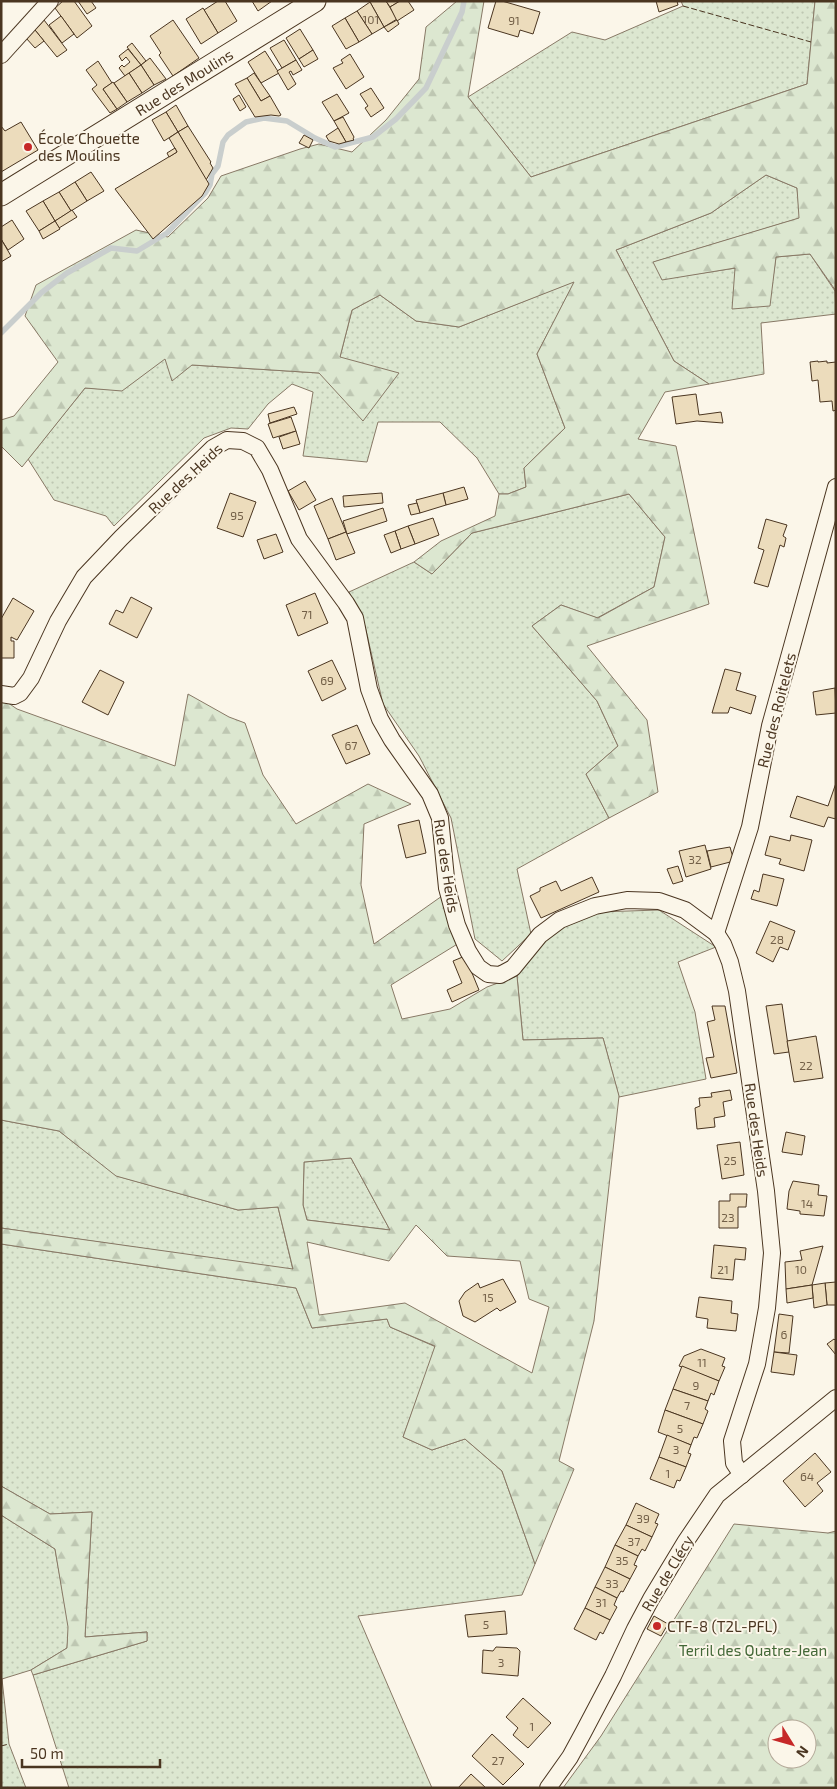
<svg xmlns="http://www.w3.org/2000/svg" width="837" height="1789" font-family="'Exo 2',sans-serif">
  <style>
    .green { fill: url(#green-dots); stroke: #887966 }
    .forest { fill: url(#forest-firs); stroke: #887966; fill-rule: evenodd }
    .lines { fill: none; stroke-linecap: round; stroke-linejoin: round }
    .stream { stroke: #c9cecd; stroke-width: 5.5 }
    .building { fill: #ecdcbc; stroke: #4a3520 }
    .minor-casing { stroke: #4a3520; stroke-width: 18 }
    .tertiary-casing { stroke: #4a3520; stroke-width: 23 }
    .minor { stroke: #fbf6e9; stroke-width: 16 }
    .tertiary { stroke: #fbf6e9; stroke-width: 21 }
    .fence { stroke: #4a3520; stroke-width: 1; stroke-dasharray: 6 2.5; stroke-linecap: butt }
    .poi-dot { fill: #c62828; stroke: #fbf6e9; stroke-width: 2 }
    .labels { text-anchor: middle; dominant-baseline: central; stroke-width: 4; stroke-linejoin: round; paint-order: stroke }
    .number-label { font-size: 12px; fill: #725f47 }
    .street-label { font-size: 15px; fill: #4a3520; stroke: #fbf6e9 }
    .poi-label { font-size: 15px; fill: #4a3520; stroke: #fbf6e9; text-anchor: start }
    .park-label { font-size: 15px; fill: #436837; stroke: #fbf6e9 }
  </style>
  <defs>
    <pattern id="green-dots" width="8" height="8" patternUnits="userSpaceOnUse" patternTransform="scale(1.25)"><rect width="8" height="8" fill="#dce7d0"/><path d="M2 2h.1M6 6h.1" fill="none" stroke="#bec7b2" stroke-width="1.8" stroke-linecap="round"/></pattern>
    <pattern id="forest-firs" width="22" height="20" patternUnits="userSpaceOnUse" patternTransform="scale(1.25)"><rect width="22" height="20" fill="#dce7d0"/><path d="M5 1l3.5 6h-7zM16 11l3.5 6h-7z" fill="#bec7b2"/></pattern>
  </defs>
  <rect width="100%" height="100%" fill="#fbf6e9"/>
  <g class="green">
    <polygon points="681,1 815,1 807,84 531,177 468,97 572,32 605,40 683,6"/>
    <polygon points="766,175 797,188 800,218 654,262 662,279 736,268 769,306 776,257 810,254 835,291 836,314 761,323 764,374 709,384 674,361 616,250 711,213"/>
    <polygon points="575,281 537,354 565,428 524,468 526,487 508,494 499,494 477,458 440,422 378,422 367,462 303,456 313,392 292,384 268,404 248,429 231,428 204,438 114,526 106,516 54,500 28,459 85,388 122,390 165,358 192,365 319,373 340,357 352,310 380,295 416,321 459,327"/>
    <polygon points="629,494 665,537 654,587 597,618 561,605 532,626 597,701 618,746 586,774 609,818 517,869 531,934 502,961 475,939 451,818 419,756 383,704 365,626 349,592 414,562 432,574 472,533"/>
    <polygon points="659,910 716,947 678,962 695,1012 706,1079 619,1097 603,1038 523,1040 517,976 538,943 590,911 597,912"/>
    <polygon points="1,1120 59,1131 117,1176 238,1210 278,1207 293,1270 1,1228"/>
    <polygon points="351,1158 390,1230 307,1220 303,1205 304,1162"/>
    <polygon points="1,1244 296,1288 312,1328 387,1319 390,1327 436,1347 403,1437 432,1450 465,1439 502,1471 535,1564 522,1595 358,1616 432,1788 69,1788 33,1675 147,1641 147,1632 85,1637 92,1512 50,1514 1,1486"/>
    <polygon points="1,1515 55,1549 69,1627 67,1648 31,1670 2,1679 9,1744 26,1788 1,1788"/>
  </g>
  <g class="forest">
    <polygon points="457,1 484,1 468,97 531,177 807,84 815,1 836,1 836,291 810,254 776,257 770,306 732,309 735,268 662,280 653,262 799,218 797,188 766,175 711,213 616,250 674,361 709,384 665,392 638,439 676,446 709,604 587,646 647,720 658,792 609,818 586,774 618,746 597,701 532,626 561,605 598,618 654,587 665,537 629,494 472,533 432,574 414,562 441,541 495,516 499,494 508,494 526,487 524,468 565,428 537,354 574,282 459,327 416,321 380,295 352,310 340,357 399,373 363,421 319,373 192,365 172,381 165,359 122,391 85,388 22,467 1,446 1,420 14,416 58,362 25,316 36,285 136,230 168,237 208,198 221,176 300,149 319,144 352,152 386,120 419,79 426,27"/>
    <path d="M188,694L229,717L245,723L263,775L296,824L368,784L411,804L364,824L361,885L374,944L442,896L459,943L391,985L402,1019L450,1009L487,987L517,976L523,1040L603,1038L619,1096L594,1321L559,1461L574,1469L535,1564L502,1471L465,1439L432,1450L403,1437L435,1346L390,1327L387,1319L312,1328L296,1288L1,1244V1228L293,1269L278,1207L238,1210L116,1176L59,1131L1,1120V698L17,709L175,766ZM351,1158L390,1230L307,1220L303,1205L304,1162ZM416,1225L447,1256L520,1261L529,1299L549,1307L532,1373L405,1303L319,1315L307,1242L389,1261Z"/>
    <polygon points="1,1486 50,1514 92,1512 85,1637 147,1632 147,1641 33,1675 31,1670 67,1648 68,1627 55,1549 1,1515"/>
    <path d="M734,1524L828,1533L836,1531V1788H563L601,1736ZM777,1729H807V1759H777Z"/>
  </g>
  <g class="lines">
    <polyline class="stream" points="1,333 41,293 67,273 111,248 137,251 167,233 206,192 210,185 212,174 218,166 223,142 228,135 246,122 264,118 287,121 315,138 335,147 373,137 396,119 426,88 462,12 464,1"/>
  </g>
  <g class="building">
    <polygon points="63,1 74,1 92,26 77,38 55,8"/>
    <polygon points="78,1 91,1 96,8 87,14"/>
    <polygon points="218,1 225,1 237,21 218,33 204,10"/>
    <polygon points="252,1 272,1 258,11"/>
    <polygon points="371,1 386,1 397,19 384,27 370,2"/>
    <polygon points="386,1 400,1 390,7"/>
    <polygon points="400,1 408,1 414,10 397,21 390,7"/>
    <polygon points="496,1 502,1 540,12 533,34 520,30 518,37 488,28"/>
    <polygon points="656,1 677,1 678,5 659,12"/>
    <polygon points="370,2 384,27 372,34 357,11"/>
    <polygon points="203,8 218,33 201,44 186,19"/>
    <polygon points="357,11 372,34 359,42 345,18"/>
    <polygon points="61,16 74,34 62,43 49,25"/>
    <polygon points="345,18 359,42 346,49 332,26"/>
    <polygon points="44,20 67,50 57,57 35,30"/>
    <polygon points="173,20 199,58 173,76 159,55 161,53 150,36"/>
    <polygon points="397,20 399,24 388,32 384,27"/>
    <polygon points="300,29 313,50 299,59 286,38"/>
    <polygon points="35,30 44,41 35,48 26,38"/>
    <polygon points="284,40 296,60 282,68 270,48"/>
    <polygon points="132,43 146,61 141,65 127,47"/>
    <polygon points="128,49 141,65 125,76 119,68 122,65 124,67 130,62 126,57 122,61 119,56"/>
    <polygon points="313,50 318,59 304,67 299,59"/>
    <polygon points="265,51 279,73 261,83 248,62"/>
    <polygon points="350,54 364,77 346,89 333,68 343,63 341,60"/>
    <polygon points="150,58 166,79 154,85 141,65"/>
    <polygon points="296,60 302,70 293,75 291,71 289,72 296,84 288,90 277,71"/>
    <polygon points="98,61 112,83 103,89 117,109 110,113 92,89 97,85 86,70"/>
    <polygon points="141,65 154,85 142,93 129,73"/>
    <polygon points="129,73 142,93 127,102 114,83"/>
    <polygon points="254,73 270,96 261,101 247,78"/>
    <polygon points="247,78 261,101 270,96 281,115 279,116 271,115 255,117 235,84"/>
    <polygon points="113,82 127,102 117,109 103,89"/>
    <polygon points="371,88 384,108 371,117 365,108 368,106 360,94"/>
    <polygon points="337,94 349,113 334,121 322,102"/>
    <polygon points="239,95 246,107 240,111 233,99"/>
    <polygon points="176,105 188,126 178,132 166,112"/>
    <polygon points="166,112 178,132 164,141 152,120"/>
    <polygon points="343,117 354,137 353,139 354,140 346,142 334,121"/>
    <polygon points="21,122 38,150 1,172 1,126 5,131"/>
    <polygon points="188,126 211,162 210,163 213,168 206,180 178,132"/>
    <polygon points="338,128 346,142 339,144 329,141 326,136"/>
    <polygon points="178,132 209,184 202,196 153,239 115,189 177,152 169,138"/>
    <polygon points="304,135 313,140 309,148 299,143"/>
    <polygon points="175,148 177,152 169,157 167,153"/>
    <polygon points="91,172 104,191 87,201 75,182"/>
    <polygon points="75,182 87,201 71,211 59,192"/>
    <polygon points="59,192 71,211 55,221 43,201"/>
    <polygon points="43,201 55,221 39,231 26,211"/>
    <polygon points="72,210 77,217 59,228 55,221"/>
    <polygon points="12,220 24,239 8,250 1,239 1,227"/>
    <polygon points="55,221 60,229 43,239 39,231"/>
    <polygon points="1,239 11,256 1,262"/>
    <polygon points="818,361 818,362 827,361 827,363 836,362 836,410 833,411 832,401 820,402 818,380 812,381 810,362"/>
    <polygon points="696,394 699,415 721,412 723,423 697,421 676,424 672,397"/>
    <polygon points="294,407 297,414 270,423 268,414"/>
    <polygon points="291,417 296,431 273,438 268,424"/>
    <polygon points="296,431 300,444 283,449 279,437"/>
    <polygon points="305,481 316,500 299,510 288,491"/>
    <polygon points="464,487 468,499 446,505 443,493"/>
    <polygon points="230,493 256,502 243,537 217,528"/>
    <polygon points="382,493 383,503 344,507 343,496"/>
    <polygon points="443,493 446,505 420,513 416,500"/>
    <polygon points="332,498 346,532 328,539 314,506"/>
    <polygon points="417,503 420,513 411,515 408,505"/>
    <polygon points="383,508 387,521 347,534 343,521"/>
    <polygon points="433,518 439,535 415,544 408,526"/>
    <polygon points="766,519 787,525 783,536 786,538 784,547 780,545 768,587 754,583 764,550 758,548"/>
    <polygon points="408,526 415,544 401,549 395,531"/>
    <polygon points="395,531 401,549 391,553 384,535"/>
    <polygon points="346,532 355,553 336,560 328,539"/>
    <polygon points="276,534 283,552 264,559 257,540"/>
    <polygon points="315,593 328,623 298,636 286,605"/>
    <polygon points="131,597 152,608 137,638 109,624 116,610 123,613"/>
    <polygon points="13,598 34,611 17,640 11,637 11,641 14,641 14,658 1,658 1,619"/>
    <polygon points="332,660 346,689 322,701 308,671"/>
    <polygon points="725,669 741,673 736,690 756,696 751,714 730,707 728,713 712,713"/>
    <polygon points="100,670 124,682 108,715 82,702"/>
    <polygon points="835,688 836,713 816,715 813,692"/>
    <polygon points="357,725 370,754 346,764 332,735"/>
    <polygon points="836,783 836,819 828,817 824,827 790,817 797,796 828,806"/>
    <polygon points="419,820 426,853 406,858 398,825"/>
    <polygon points="791,835 812,840 804,871 779,864 781,859 765,855 770,836 790,841"/>
    <polygon points="705,845 711,869 686,877 679,851"/>
    <polygon points="730,847 734,861 711,867 707,851"/>
    <polygon points="678,866 683,881 673,884 667,869"/>
    <polygon points="763,874 784,879 777,906 751,899 754,890 759,892"/>
    <polygon points="592,877 599,892 541,918 530,896 540,891 540,888 556,881 561,891"/>
    <polygon points="770,921 795,931 788,950 780,947 773,962 756,953"/>
    <polygon points="465,956 479,990 452,1002 447,990 462,983 453,961"/>
    <polygon points="782,1004 789,1052 774,1054 766,1006"/>
    <polygon points="712,1006 725,1006 737,1073 711,1078 706,1058 714,1057 707,1022 715,1020"/>
    <polygon points="816,1036 823,1078 794,1082 787,1041"/>
    <polygon points="730,1090 732,1100 723,1102 725,1116 714,1118 715,1127 697,1129 695,1108 700,1106 699,1098 712,1097 711,1093"/>
    <polygon points="786,1132 805,1136 802,1155 782,1152"/>
    <polygon points="740,1142 744,1175 722,1179 717,1145"/>
    <polygon points="793,1181 819,1185 818,1195 827,1196 824,1216 800,1214 800,1211 787,1209 789,1191"/>
    <polygon points="730,1194 747,1194 746,1207 738,1207 738,1228 719,1228 719,1201 730,1201"/>
    <polygon points="714,1245 746,1248 745,1260 735,1259 733,1280 711,1278"/>
    <polygon points="823,1246 812,1285 786,1289 785,1262 802,1260 800,1251"/>
    <polygon points="503,1279 516,1302 500,1311 497,1308 475,1322 463,1316 459,1301 465,1292 478,1283 480,1288"/>
    <polygon points="836,1282 836,1305 827,1305 825,1283"/>
    <polygon points="825,1283 827,1305 814,1308 812,1285"/>
    <polygon points="812,1285 813,1298 787,1303 786,1289"/>
    <polygon points="699,1297 732,1301 731,1313 738,1314 736,1331 707,1328 708,1319 696,1317"/>
    <polygon points="779,1314 793,1316 789,1353 774,1352"/>
    <polygon points="834,1339 836,1341 836,1355 827,1344"/>
    <polygon points="701,1349 725,1358 722,1366 725,1367 719,1381 679,1366 684,1356"/>
    <polygon points="774,1352 797,1355 794,1375 771,1372"/>
    <polygon points="682,1366 719,1381 714,1395 711,1393 708,1401 673,1389"/>
    <polygon points="673,1389 708,1401 705,1409 708,1411 703,1424 665,1410"/>
    <polygon points="665,1410 703,1424 697,1438 694,1437 691,1445 658,1432"/>
    <polygon points="667,1435 691,1445 688,1453 691,1454 686,1467 659,1457"/>
    <polygon points="815,1453 831,1472 817,1483 823,1491 805,1507 783,1481"/>
    <polygon points="659,1457 686,1467 680,1481 677,1480 674,1488 650,1479"/>
    <polygon points="636,1503 659,1514 655,1523 658,1524 652,1537 626,1525"/>
    <polygon points="626,1525 652,1537 645,1551 642,1549 638,1556 615,1545"/>
    <polygon points="615,1545 638,1556 634,1565 637,1566 630,1579 605,1567"/>
    <polygon points="605,1567 630,1579 623,1592 621,1591 617,1598 595,1587"/>
    <polygon points="595,1587 617,1598 614,1605 617,1607 610,1620 585,1608"/>
    <polygon points="585,1608 610,1620 603,1634 600,1632 596,1640 574,1629"/>
    <polygon points="505,1611 507,1634 468,1637 465,1615"/>
    <polygon points="654,1616 668,1624 661,1636 647,1629"/>
    <polygon points="496,1647 517,1648 520,1651 518,1676 482,1673 483,1650 493,1651"/>
    <polygon points="523,1698 551,1723 528,1748 513,1735 518,1728 506,1717"/>
    <polygon points="492,1734 524,1764 503,1785 472,1756"/>
    <polygon points="471,1774 486,1788 458,1788"/>
  </g>
  <g class="lines">
    <g class="minor-casing">
      <g id="minor">
        <polyline points="1,55 50,1"/>
        <polyline points="1,694 14,696 20,693 31,678 58,621 84,577 121,538 213,448 227,440 243,441 257,448 270,470 299,539 346,603 355,618 369,689 380,719 392,740 430,794 440,818 447,888 457,925 468,951 478,967 488,974 500,975 513,968 540,935 560,920 595,906 627,900 659,901 685,910 716,933 723,944 730,962 737,991 766,1191 772,1253 767,1308 757,1364 732,1441 734,1463 742,1475"/>
        <polyline points="716,933 750,827 770,726 836,487"/>
        <polyline points="548,1788 570,1757 583,1733 613,1676 635,1629 651,1599 686,1541 717,1495 836,1398"/>
      </g>
    </g>
    <g class="tertiary-casing">
      <polyline id="tertiary" points="1,195 315,1"/>
    </g>
    <use href="#minor" class="minor"/>
    <use href="#tertiary" class="tertiary"/>
    <g class="fence">
      <polyline points="683,6 811,42"/>
      <polyline points="1,1679 2,1679"/>
      <polyline points="1,1746 9,1744"/>
    </g>
  </g>
  <g class="poi-dot">
    <circle cx="28" cy="147" r="5"/>
    <circle cx="657" cy="1626" r="5"/>
  </g>
  <g class="labels">
    <g class="number-label">
      <text x="371" y="19">101</text>
      <text x="514" y="20">91</text>
      <text x="237" y="515">95</text>
      <text x="307" y="614">71</text>
      <text x="327" y="680">69</text>
      <text x="351" y="745">67</text>
      <text x="695" y="859">32</text>
      <text x="777" y="939">28</text>
      <text x="806" y="1065">22</text>
      <text x="730" y="1160">25</text>
      <text x="807" y="1203">14</text>
      <text x="728" y="1217">23</text>
      <text x="723" y="1269">21</text>
      <text x="801" y="1269">10</text>
      <text x="488" y="1297">15</text>
      <text x="784" y="1334">6</text>
      <text x="702" y="1362">11</text>
      <text x="696" y="1385">9</text>
      <text x="687" y="1405">7</text>
      <text x="680" y="1428">5</text>
      <text x="676" y="1449">3</text>
      <text x="668" y="1473">1</text>
      <text x="807" y="1476">64</text>
      <text x="643" y="1518">39</text>
      <text x="634" y="1541">37</text>
      <text x="622" y="1560">35</text>
      <text x="612" y="1583">33</text>
      <text x="601" y="1602">31</text>
      <text x="486" y="1624">5</text>
      <text x="501" y="1662">3</text>
      <text x="532" y="1726">1</text>
      <text x="498" y="1760">27</text>
    </g>
    <g class="street-label">
      <text transform="translate(184 82) rotate(-32)">Rue des Moulins</text>
      <text transform="translate(185 478) rotate(-43)">Rue des Heids</text>
      <text transform="translate(776 710) rotate(-76)">Rue des Roitelets</text>
      <text transform="translate(447 866) rotate(81)">Rue des Heids</text>
      <text transform="translate(757 1130) rotate(82)">Rue des Heids</text>
      <text transform="translate(667 1573) rotate(-59)">Rue de Clécy</text>
    </g>
    <g class="poi-label">
      <text x="38" y="138">École Chouette<tspan x="38" dy="17">des Moulins</tspan></text>
      <text x="667" y="1626">CTF-8 (T2L-PFL)</text>
    </g>
    <g class="park-label">
      <text x="753" y="1650">Terril des Quatre-Jean</text>
    </g>
  </g>
  <rect width="837" height="1789" fill="none" stroke="#4a3520" stroke-width="5"/>
  <g transform="translate(792 1744) rotate(127)"><circle r="24" fill="#fbf6e9" stroke="#b4a999"/>
  <path d="M0-4L9 19L0 12L-9 19Z" fill="#c62828"/>
  <text y="-8" font-size="14" font-weight="bold" text-anchor="middle" fill="#4a3520">N</text>
  </g>
  <path d="M22 1759v8h138v-8" fill="none" stroke="#4a3520" stroke-width="2.5"/>
  <text x="30" y="1759" font-size="15" fill="#4a3520" stroke="#fbf6e9" stroke-width="4" paint-order="stroke">50 m</text>
</svg>
